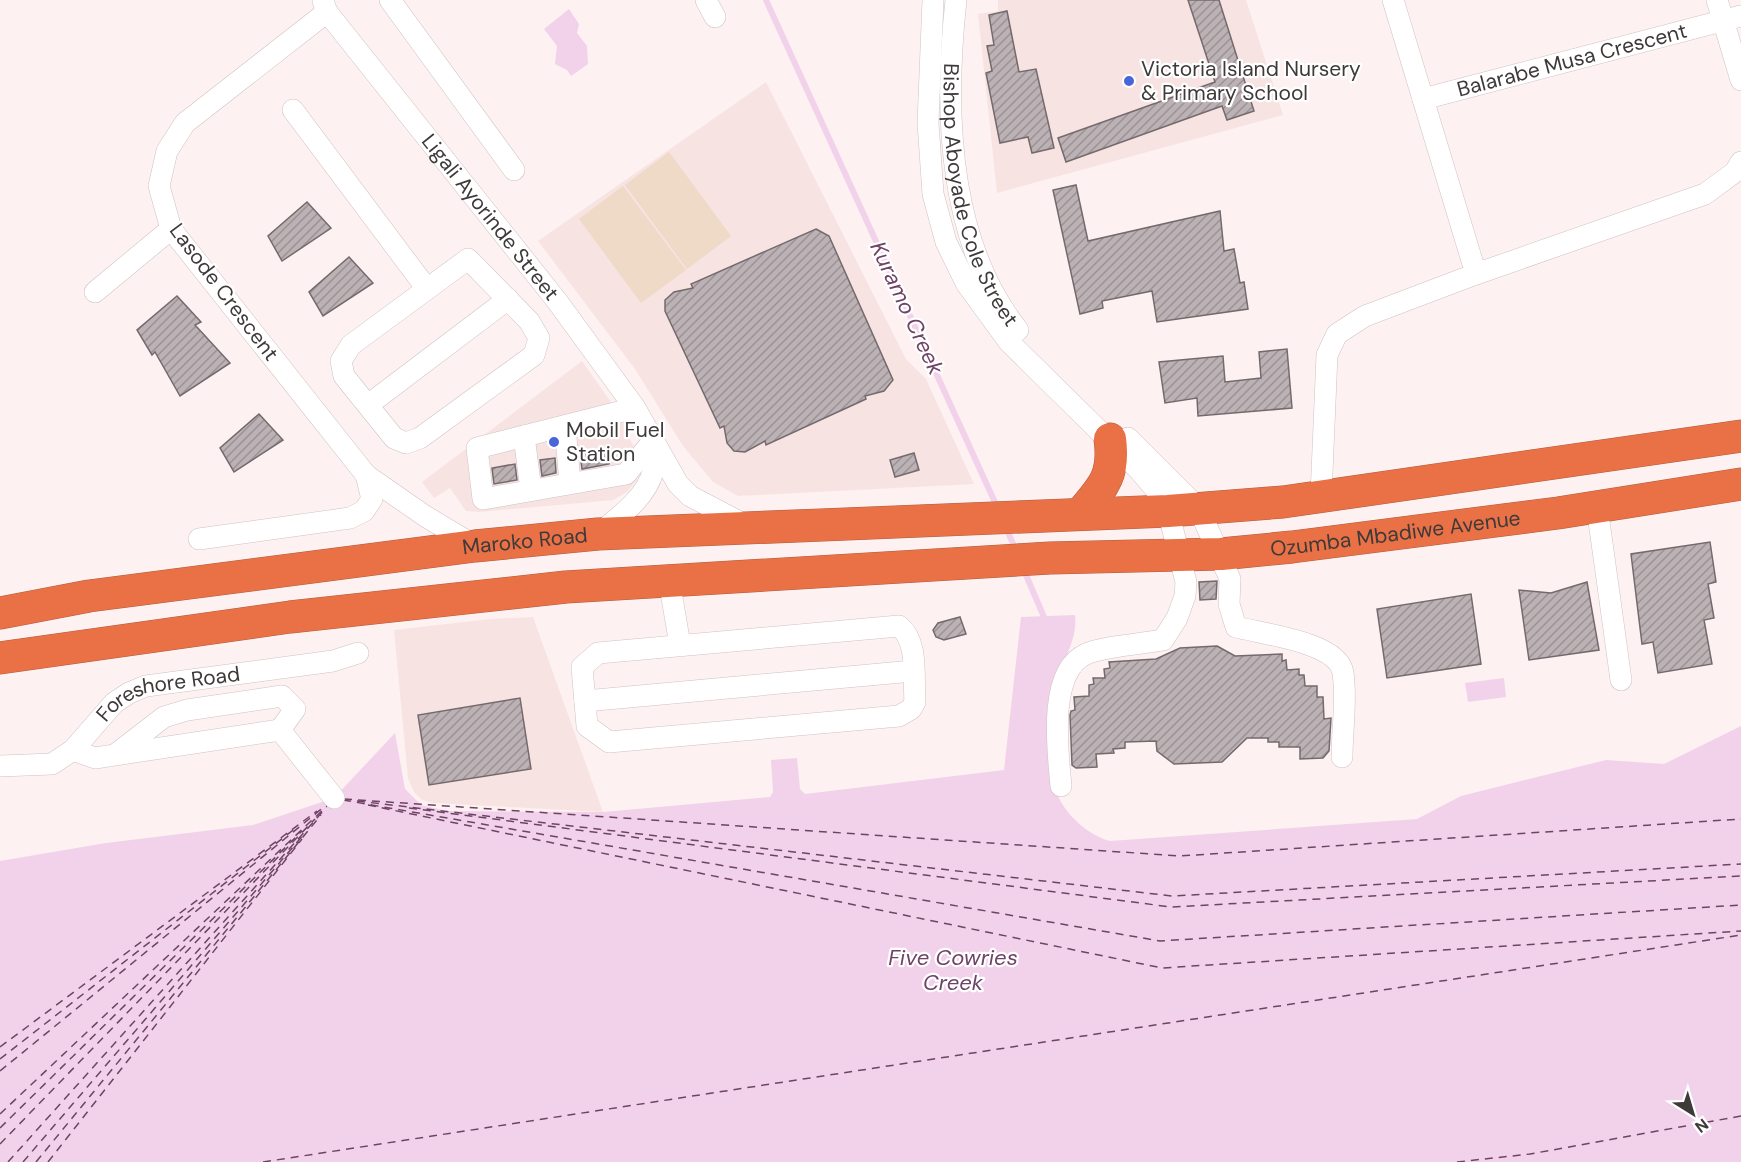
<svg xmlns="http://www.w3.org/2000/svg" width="1741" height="1162" font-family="'DM Sans',sans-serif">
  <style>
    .built { fill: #f8e3e3 }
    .green { fill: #efd9c7 }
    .water { fill: #f2d2ea }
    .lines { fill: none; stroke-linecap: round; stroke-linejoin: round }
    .stream { stroke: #f2d2ea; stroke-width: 6 }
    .ferry { stroke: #6f4366; stroke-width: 1.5; stroke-dasharray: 8 6; stroke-linecap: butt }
    .building { fill: url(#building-hatch); stroke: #746a6d; stroke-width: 1.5 }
    .minor-casing { stroke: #cec3c2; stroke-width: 22 }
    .highway-casing { stroke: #ad5e41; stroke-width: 33 }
    .minor { stroke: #fff; stroke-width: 21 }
    .highway { stroke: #e97145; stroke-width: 32 }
    .poi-dot { fill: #4866d9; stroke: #fff; stroke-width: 2 }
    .labels { text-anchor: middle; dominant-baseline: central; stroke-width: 4.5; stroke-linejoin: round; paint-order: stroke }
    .street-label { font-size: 21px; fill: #3e3a3a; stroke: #fff }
    .poi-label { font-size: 21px; fill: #3e3a3a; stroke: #fff; text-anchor: start }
    .water-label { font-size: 22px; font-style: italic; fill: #6f4366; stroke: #fff }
  </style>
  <defs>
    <pattern id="building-hatch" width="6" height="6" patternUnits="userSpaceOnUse" patternTransform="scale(1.5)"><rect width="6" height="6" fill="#bcb2b5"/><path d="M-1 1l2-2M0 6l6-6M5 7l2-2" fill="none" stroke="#9a9294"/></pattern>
  </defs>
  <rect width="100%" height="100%" fill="#fef1f1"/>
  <g class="built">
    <polygon points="998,0 1246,0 1283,115 997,193 978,14 998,11"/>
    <polygon points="766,82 906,359 926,379 974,484 738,496 713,482 683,446 635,369 538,241"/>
    <polygon points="582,361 618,412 636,452 641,469 636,481 627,492 613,500 479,512 466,511 450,488 434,498 422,482"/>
    <polygon points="533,617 603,812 433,803 422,800 414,792 408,778 394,630 490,619"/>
  </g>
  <g class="green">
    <polygon points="669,152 731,236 687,269 625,185"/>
    <polygon points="623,186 686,270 641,303 579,219"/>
  </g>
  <g class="water">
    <polygon points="569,9 579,24 577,33 587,46 588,64 571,76 567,70 555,64 557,46 544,29"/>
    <path d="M1075,615C1078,638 1064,656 1060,678C1056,700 1051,753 1052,775C1054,804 1083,834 1110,841L1417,819L1461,796L1606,760L1664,764L1741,726V1162H0V861L106,843L253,825L334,798L395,733L405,789L421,805L447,811L603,812L770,797L773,792L771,760L797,758L800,789L805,794L1004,770L1021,617Z"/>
    <polygon points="1504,678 1506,697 1468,702 1465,683"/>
  </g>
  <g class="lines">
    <g class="stream">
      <polyline points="766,0 998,509"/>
      <polyline points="1005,526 1016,550"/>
      <polyline points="1023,568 1044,617"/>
    </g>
    <g class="ferry">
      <polyline points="344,799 1180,856 1741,819"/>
      <polyline points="343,800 1160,941 1741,905"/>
      <polyline points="357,801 1172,896 1741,864"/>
      <polyline points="368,805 1162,968 1741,931"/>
      <polyline points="409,808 1171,907 1741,876"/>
      <polyline points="0,1047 317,811"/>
      <polyline points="0,1059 297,827"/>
      <polyline points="0,1071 325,806"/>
      <polyline points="0,1114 327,806"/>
      <polyline points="0,1128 302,831"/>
      <polyline points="0,1144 315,819"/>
      <polyline points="8,1162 326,808"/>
      <polyline points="23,1162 305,833"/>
      <polyline points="36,1162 321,815"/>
      <polyline points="48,1162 302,839"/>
      <polyline points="263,1162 1741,935"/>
      <polyline points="1457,1162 1530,1154 1741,1116"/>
    </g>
  </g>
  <g class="building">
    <polygon points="1188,0 1219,0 1254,111 1227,120 1222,106 1066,162 1058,138 1215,82"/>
    <polygon points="1007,11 1019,72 1036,69 1054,148 1032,153 1028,137 1000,143 986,73 992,71 987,46 994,45 989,15"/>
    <polygon points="1076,185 1088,241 1220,211 1224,251 1234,249 1240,283 1244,282 1248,309 1157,322 1152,291 1102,301 1103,308 1080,314 1053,190"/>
    <polygon points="307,202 331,228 282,261 268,236"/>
    <polygon points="816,229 829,236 893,380 884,391 865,396 866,399 766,445 765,441 745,452 734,451 727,443 724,426 720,428 665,311 665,300 674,292 693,288 691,284"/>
    <polygon points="349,257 373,283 323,316 309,292"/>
    <polygon points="177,296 201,322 195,325 230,363 180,396 155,352 152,355 137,330"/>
    <polygon points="1287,349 1292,408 1198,416 1197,398 1165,403 1159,362 1223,356 1225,382 1261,378 1259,352"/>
    <polygon points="259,414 283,440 234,472 220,448"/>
    <polygon points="608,450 609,464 582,469 580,454"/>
    <polygon points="914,453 919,470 895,477 890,460"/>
    <polygon points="555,458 556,473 542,476 540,460"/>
    <polygon points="515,464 517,480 494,484 492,468"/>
    <polygon points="1710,542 1716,582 1708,584 1714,618 1704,620 1712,664 1658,673 1653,642 1642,644 1631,554"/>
    <polygon points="1217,581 1216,599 1200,600 1199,582"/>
    <polygon points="1587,582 1599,650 1529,660 1519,590 1551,593"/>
    <polygon points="1471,594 1481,664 1387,678 1377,609"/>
    <polygon points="960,617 966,634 944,640 936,637 933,630 938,623"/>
    <polygon points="1217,646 1235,656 1282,654 1282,661 1286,660 1287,670 1299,669 1299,675 1304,675 1305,686 1317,686 1317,697 1323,697 1324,719 1331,718 1329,751 1323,758 1300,759 1300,747 1279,747 1279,742 1268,742 1268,738 1247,738 1222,762 1174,764 1157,751 1156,741 1125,742 1125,748 1113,749 1114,753 1096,754 1097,767 1076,768 1072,765 1070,715 1071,711 1075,710 1074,697 1089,696 1089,685 1094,684 1093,678 1105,678 1104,669 1110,668 1109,662 1156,659 1180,648"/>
    <polygon points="520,698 531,769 429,785 418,715"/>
  </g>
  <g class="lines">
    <g class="minor-casing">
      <g id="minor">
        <polyline points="390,0 514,170"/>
        <polyline points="706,0 715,17"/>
        <path d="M933,0L928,123L933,194L946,242L966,283L1009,342L1139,470L1156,490L1168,511L1186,582L1185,596L1177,618L1163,640C1146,643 1100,647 1086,654C1047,672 1058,752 1061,786"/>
        <path id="s1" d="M956,0C944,109 947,241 1018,330"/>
        <polyline points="1393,0 1476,274"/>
        <polyline points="1717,0 1741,80"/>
        <path id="s2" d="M323,1L327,12L557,301L635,408L678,484L690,496L747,526"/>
        <path id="s3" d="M1423,99L1741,16"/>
        <polyline points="293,110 427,289"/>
        <polygon points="468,259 529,321 539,338 534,355 420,438 406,443 394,438 344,376 341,361 351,345"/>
        <polyline points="95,292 171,229"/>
        <polyline points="368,405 508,299"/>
        <polyline points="635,408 477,448 483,499 626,474 652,442"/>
        <polyline points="565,426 570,483"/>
        <polyline points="524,436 531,490"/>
        <path d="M1128,438L1199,509L1230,579L1229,604L1236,627C1262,634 1339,642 1343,673C1347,700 1342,730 1342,757"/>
        <polyline points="366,475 425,516 475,546"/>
        <polyline points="1321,496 1327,355 1337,334 1365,316 1476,274 1705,194 1735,172 1741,162"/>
        <polyline points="1597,507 1621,680"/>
        <path d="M598,534C618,518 647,497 653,471C655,462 653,451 652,442"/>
        <polyline points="199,539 350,518 364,511 372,499 366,475 171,229 159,186 167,151 185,123 327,12"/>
        <polyline points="669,580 680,645"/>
        <path d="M899,626C919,642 913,677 915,702L911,709L899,716L609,742L587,726L582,667L598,653Z"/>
        <polyline points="585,701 913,671"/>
        <polyline points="73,750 95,758 280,730 334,798"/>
        <polyline points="116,754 164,717 187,710 282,696 295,709 280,730"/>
        <path id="s4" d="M0,766L52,764L73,750L114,703L129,693L146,686L333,661L358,653"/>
      </g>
    </g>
    <g class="highway-casing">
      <g id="highway">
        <path d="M1080,514C1103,487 1115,476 1110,439"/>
        <path id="s5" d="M0,613L89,596L475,546L598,534L1168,511L1283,502L1741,436"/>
        <path id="s6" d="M0,658L290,617L566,587L1050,558L1221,554L1292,547L1558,513L1741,484"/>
      </g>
    </g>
    <use href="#minor" class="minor"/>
    <use href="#highway" class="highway"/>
  </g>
  <g class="poi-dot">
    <circle cx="1129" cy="81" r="6"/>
    <circle cx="554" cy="442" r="6"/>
  </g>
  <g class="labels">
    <g class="street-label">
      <text stroke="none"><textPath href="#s3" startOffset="154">Balarabe Musa Crescent</textPath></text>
      <text stroke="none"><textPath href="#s1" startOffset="200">Bishop Aboyade Cole Street</textPath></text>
      <text stroke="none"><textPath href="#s2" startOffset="274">Ligali Ayorinde Street</textPath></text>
      <text transform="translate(224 292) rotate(53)">Lasode Crescent</text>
      <text stroke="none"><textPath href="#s6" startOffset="1402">Ozumba Mbadiwe Avenue</textPath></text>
      <text stroke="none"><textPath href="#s5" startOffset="530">Maroko Road</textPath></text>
      <text stroke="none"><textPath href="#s4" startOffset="195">Foreshore Road</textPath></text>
    </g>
    <g class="poi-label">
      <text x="1141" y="69">Victoria Island Nursery<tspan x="1141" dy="24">&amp; Primary School</tspan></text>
      <text x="566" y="430">Mobil Fuel<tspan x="566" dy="24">Station</tspan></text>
    </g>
    <g class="water-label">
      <text transform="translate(907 308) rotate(65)">Kuramo Creek</text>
      <text x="953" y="957">Five Cowries<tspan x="953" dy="25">Creek</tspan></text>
    </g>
  </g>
  <g transform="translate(1693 1114) rotate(143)" stroke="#ffffff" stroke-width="4.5" paint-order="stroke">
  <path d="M0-4.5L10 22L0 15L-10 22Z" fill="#3e3a3a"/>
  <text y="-9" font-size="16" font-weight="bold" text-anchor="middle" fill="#3e3a3a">N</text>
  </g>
</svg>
